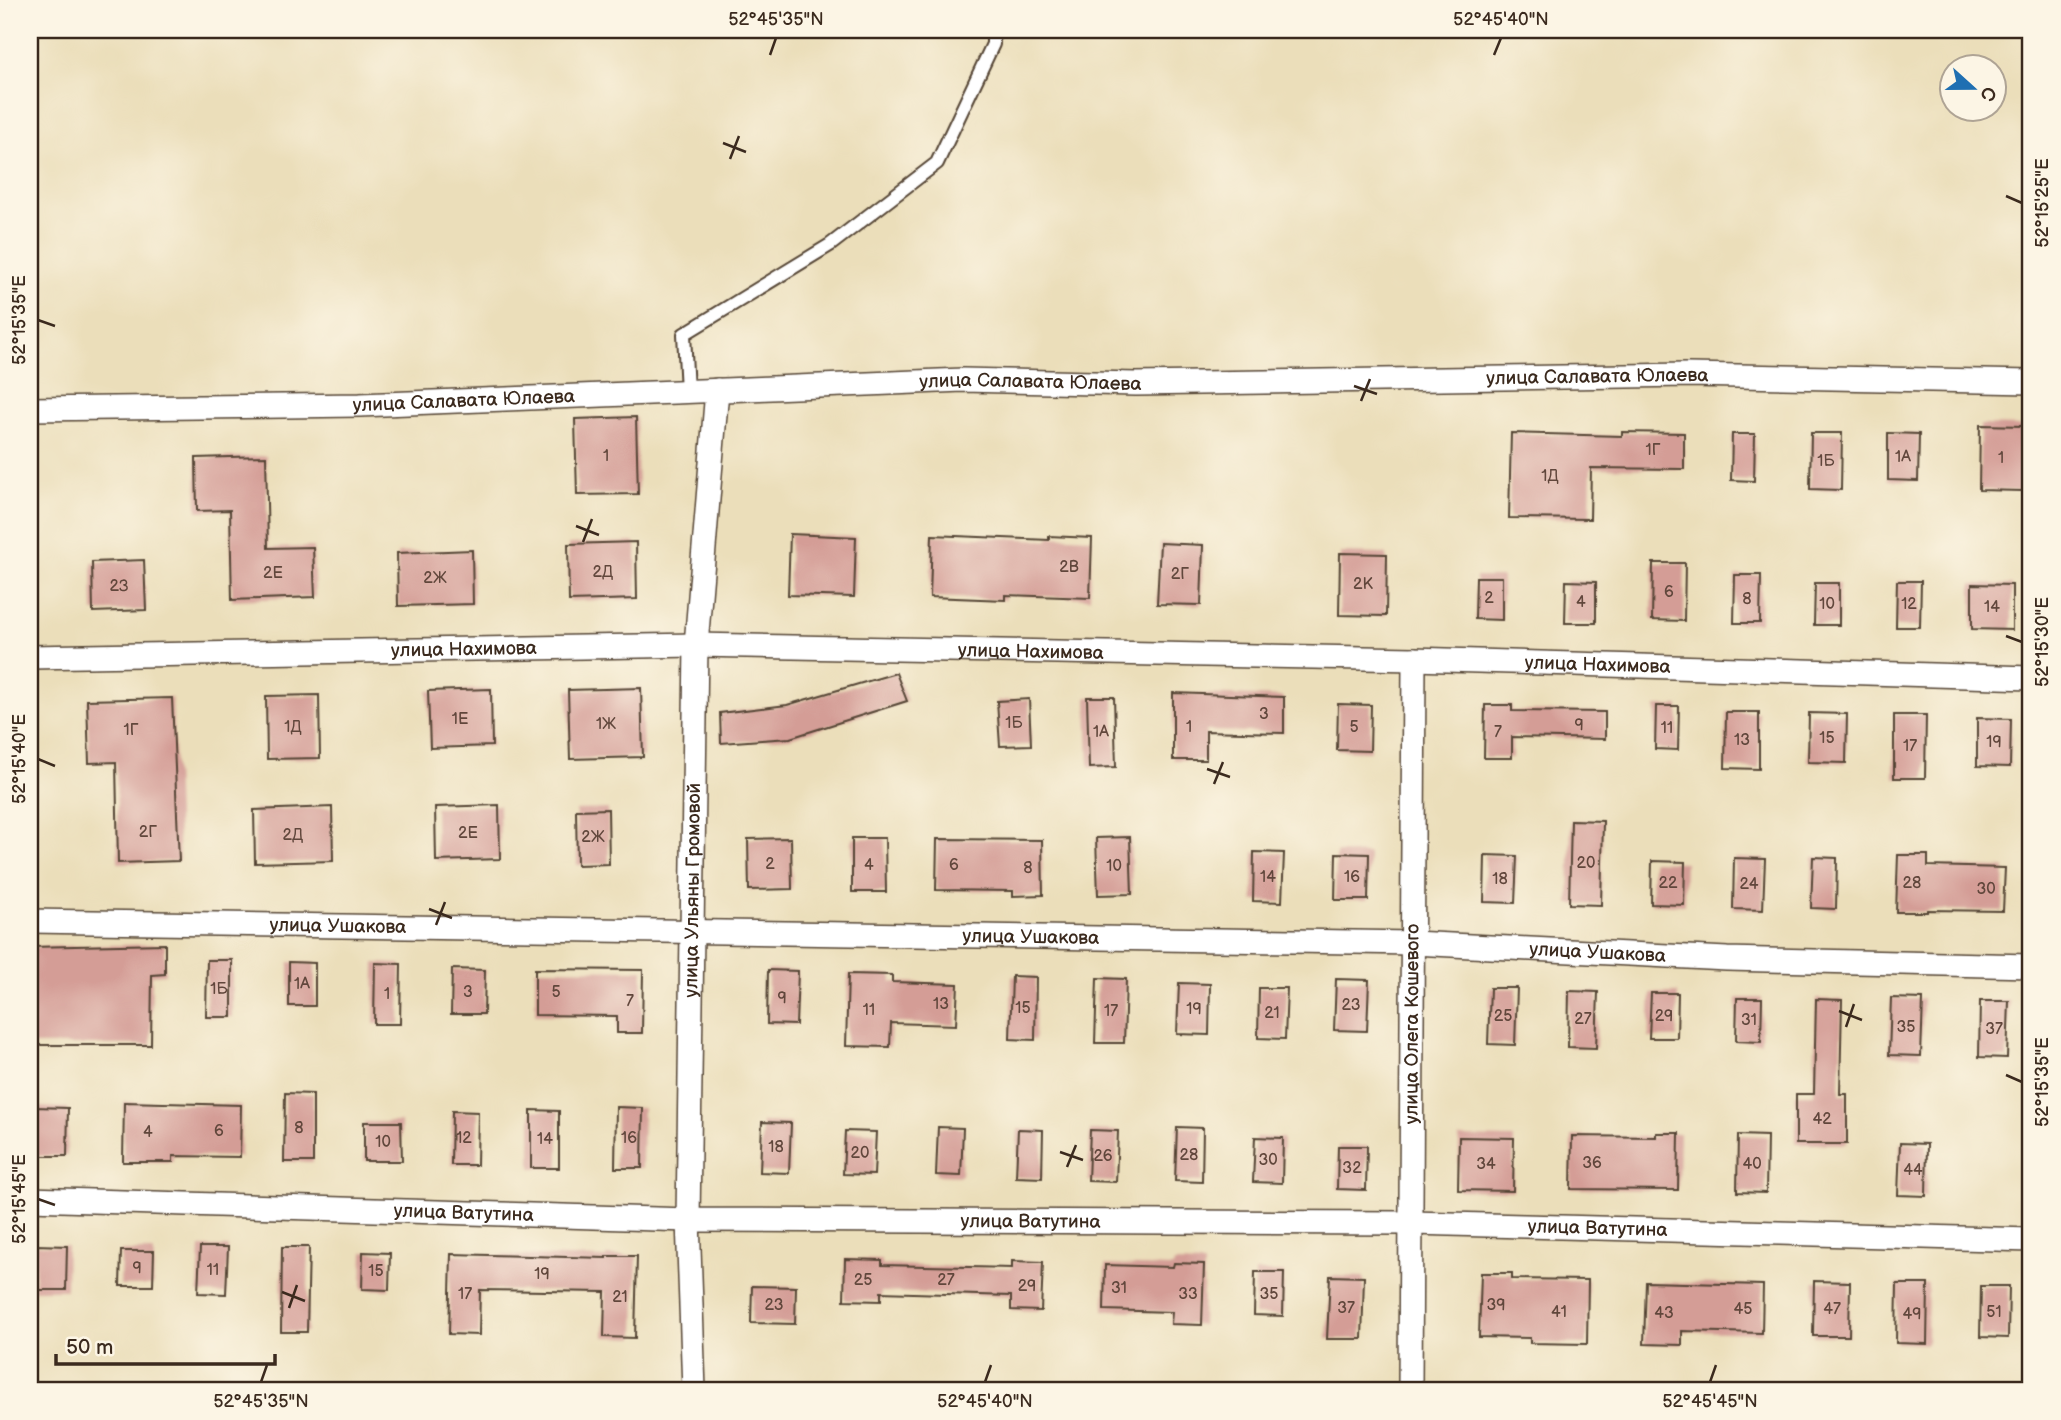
<svg xmlns="http://www.w3.org/2000/svg" width="2061" height="1420" font-family="'Balsamiq Sans',sans-serif">
  <style>
    .building { fill: #d49d96 }
    .lines { fill: none; stroke-linecap: round; stroke-linejoin: round }
    .lane-casing { stroke: #554535; stroke-width: 16 }
    .street-casing { stroke: #554535; stroke-width: 26 }
    .lane { stroke: #fff; stroke-width: 12 }
    .street { stroke: #fff; stroke-width: 23 }
    .ticks { fill: none; stroke: #3b2a1e; stroke-width: 2.5 }
    .labels { text-anchor: middle; dominant-baseline: central; stroke-width: 7; stroke-linejoin: round; paint-order: stroke }
    .number-label { font-size: 16px; fill: #61473c }
    .street-label { font-size: 19px; fill: #3b2a1e; stroke: #fcf5e5 }
    .neatline { fill: none; stroke: #3b2a1e; stroke-width: 2.5 }
    .ticks-label { font-size: 18px; text-anchor: middle; fill: #3b2a1e }
  </style>
  <rect width="100%" height="100%" fill="#fcf5e5"/>
  <filter id="ink" filterUnits="userSpaceOnUse"><feTurbulence type="fractalNoise" baseFrequency=".0143" numOctaves="2"/><feDisplacementMap in="SourceGraphic" scale="14" xChannelSelector="R" yChannelSelector="G"/><feConvolveMatrix kernelMatrix="1 2 1 2 8 2 1 2 1" color-interpolation-filters="sRGB"/></filter>
  <filter id="wash" filterUnits="userSpaceOnUse"><feTurbulence type="fractalNoise" baseFrequency=".00686" numOctaves="4" result="noise"/><feDisplacementMap in="SourceGraphic" scale="28" xChannelSelector="R" yChannelSelector="G"/><feGaussianBlur stdDeviation="1.57" result="paint"/><feColorMatrix in="noise" values="0 0 0 0 0 0 0 0 0 0 0 0 0 0 0 0 0 1.4 0 .05"/><feComposite in="paint" operator="in"/></filter>
  <g filter="url(#wash)">
    <rect width="100%" height="100%" fill="#ebdeba"/>
    <g id="blocks">
      <g class="building">
        <polygon points="636,417 638,494 577,495 575,419"/>
        <polygon points="1980,425 2024,426 2023,491 1979,490"/>
        <polygon points="1622,432 1684,433 1684,469 1591,468 1590,519 1509,518 1511,433 1622,436"/>
        <polygon points="1811,433 1842,433 1841,490 1810,489"/>
        <polygon points="1888,433 1919,434 1918,481 1888,480"/>
        <polygon points="1732,434 1755,434 1754,481 1731,480"/>
        <polygon points="266,456 268,548 313,547 315,597 232,600 230,510 197,511 196,458"/>
        <polygon points="790,534 856,537 854,597 788,595"/>
        <polygon points="932,535 1049,540 1049,536 1092,538 1090,598 1005,595 1005,600 930,597"/>
        <polygon points="636,542 637,599 569,601 568,544"/>
        <polygon points="1160,543 1203,545 1201,605 1157,604"/>
        <polygon points="472,550 473,604 398,606 397,553"/>
        <polygon points="1340,553 1387,554 1386,616 1339,615"/>
        <polygon points="144,560 146,610 93,612 92,562"/>
        <polygon points="1653,563 1685,563 1684,621 1652,620"/>
        <polygon points="1735,575 1761,575 1760,623 1734,623"/>
        <polygon points="1476,577 1502,577 1502,620 1475,619"/>
        <polygon points="1566,581 1596,582 1596,623 1565,623"/>
        <polygon points="1897,581 1921,581 1920,627 1896,627"/>
        <polygon points="1815,583 1839,583 1839,625 1814,625"/>
        <polygon points="1972,584 2012,585 2012,630 1972,629"/>
        <polygon points="896,673 907,701 790,738 721,743 720,713 787,705"/>
        <polygon points="641,688 643,757 570,759 568,690"/>
        <polygon points="491,689 492,746 430,748 428,691"/>
        <polygon points="1173,693 1284,697 1284,733 1206,731 1206,760 1173,760"/>
        <polygon points="319,695 320,758 267,759 266,696"/>
        <polygon points="1087,697 1114,697 1116,767 1089,768"/>
        <polygon points="172,698 179,861 118,863 116,762 89,763 87,700"/>
        <polygon points="1029,699 1031,745 1000,746 997,701"/>
        <polygon points="1338,704 1371,705 1370,751 1337,750"/>
        <polygon points="1485,705 1512,705 1512,711 1605,712 1605,739 1512,737 1512,758 1484,758"/>
        <polygon points="1656,706 1679,706 1678,750 1655,749"/>
        <polygon points="1726,712 1759,712 1759,769 1725,768"/>
        <polygon points="1809,713 1847,714 1846,763 1808,762"/>
        <polygon points="1894,715 1926,715 1925,778 1894,778"/>
        <polygon points="1977,718 2011,719 2010,767 1977,766"/>
        <polygon points="499,805 500,859 436,861 435,807"/>
        <polygon points="332,807 333,861 255,863 254,810"/>
        <polygon points="608,809 609,864 577,865 576,810"/>
        <polygon points="1571,820 1603,821 1601,905 1569,904"/>
        <polygon points="1130,837 1132,894 1098,895 1096,838"/>
        <polygon points="791,838 792,889 749,890 748,839"/>
        <polygon points="852,838 885,838 886,892 852,892"/>
        <polygon points="937,839 1042,840 1043,895 1013,896 1013,891 936,890"/>
        <polygon points="1254,852 1284,853 1282,902 1253,901"/>
        <polygon points="1336,853 1369,854 1368,900 1335,900"/>
        <polygon points="1485,855 1517,856 1515,903 1484,902"/>
        <polygon points="1898,855 1928,855 1928,866 2005,868 2003,911 1927,910 1927,912 1896,912"/>
        <polygon points="1813,857 1837,858 1836,909 1811,908"/>
        <polygon points="1734,858 1765,859 1763,910 1733,909"/>
        <polygon points="1652,861 1685,862 1684,905 1651,904"/>
        <polygon points="165,944 165,974 152,975 151,1045 30,1045 30,947"/>
        <polygon points="207,960 232,960 232,1017 206,1017"/>
        <polygon points="289,962 315,963 315,1006 289,1006"/>
        <polygon points="375,963 401,964 400,1024 374,1024"/>
        <polygon points="452,969 485,970 484,1014 451,1014"/>
        <polygon points="535,969 643,970 642,1033 617,1033 617,1016 535,1015"/>
        <polygon points="768,970 798,971 796,1025 767,1024"/>
        <polygon points="848,974 892,975 892,982 958,984 956,1025 891,1023 890,1047 846,1046"/>
        <polygon points="1012,976 1036,977 1035,1040 1010,1039"/>
        <polygon points="1097,978 1126,979 1124,1043 1095,1043"/>
        <polygon points="1336,979 1369,980 1367,1031 1334,1030"/>
        <polygon points="1179,983 1210,984 1209,1035 1177,1034"/>
        <polygon points="1259,988 1287,988 1285,1039 1258,1038"/>
        <polygon points="1490,988 1517,988 1515,1045 1488,1044"/>
        <polygon points="1569,991 1598,992 1596,1048 1568,1047"/>
        <polygon points="1651,993 1678,993 1677,1038 1649,1038"/>
        <polygon points="1737,998 1762,998 1761,1042 1736,1041"/>
        <polygon points="1891,998 1923,999 1921,1056 1889,1055"/>
        <polygon points="1816,999 1842,1000 1840,1094 1847,1094 1847,1144 1796,1144 1796,1094 1814,1094"/>
        <polygon points="1980,1001 2009,1001 2007,1058 1979,1057"/>
        <polygon points="285,1093 313,1094 313,1162 284,1162"/>
        <polygon points="124,1102 241,1105 240,1157 173,1156 173,1162 123,1162"/>
        <polygon points="34,1107 68,1108 67,1156 34,1156"/>
        <polygon points="616,1107 643,1108 642,1168 615,1168"/>
        <polygon points="531,1110 559,1111 559,1168 531,1168"/>
        <polygon points="452,1111 478,1112 477,1165 451,1165"/>
        <polygon points="364,1122 401,1122 402,1161 364,1161"/>
        <polygon points="762,1122 791,1123 789,1173 760,1172"/>
        <polygon points="938,1127 963,1128 961,1176 936,1175"/>
        <polygon points="1177,1127 1203,1128 1202,1182 1175,1181"/>
        <polygon points="1018,1129 1043,1130 1042,1178 1016,1177"/>
        <polygon points="1090,1130 1118,1131 1116,1182 1088,1181"/>
        <polygon points="845,1131 876,1132 874,1175 843,1174"/>
        <polygon points="1656,1133 1679,1133 1678,1190 1571,1189 1572,1136 1656,1137"/>
        <polygon points="1738,1135 1767,1136 1766,1193 1737,1192"/>
        <polygon points="1255,1137 1283,1138 1282,1183 1253,1182"/>
        <polygon points="1459,1137 1514,1138 1513,1191 1458,1190"/>
        <polygon points="1900,1143 1927,1144 1926,1196 1898,1195"/>
        <polygon points="1338,1146 1367,1146 1366,1190 1337,1189"/>
        <polygon points="36,1245 67,1246 66,1290 34,1290"/>
        <polygon points="200,1247 228,1247 226,1294 198,1293"/>
        <polygon points="282,1247 309,1247 307,1332 281,1332"/>
        <polygon points="121,1251 154,1251 153,1286 120,1286"/>
        <polygon points="363,1252 390,1253 389,1290 362,1289"/>
        <polygon points="451,1254 606,1258 606,1256 637,1256 635,1338 604,1337 605,1292 480,1290 479,1335 449,1334"/>
        <polygon points="845,1259 882,1260 882,1265 1012,1268 1012,1261 1043,1262 1041,1311 1011,1310 1011,1296 881,1292 881,1301 844,1300"/>
        <polygon points="1174,1263 1204,1264 1202,1325 1171,1324 1172,1312 1104,1310 1105,1265 1173,1267"/>
        <polygon points="1255,1272 1284,1272 1283,1316 1254,1315"/>
        <polygon points="1481,1273 1512,1273 1512,1279 1588,1280 1587,1344 1530,1343 1530,1338 1479,1337"/>
        <polygon points="1330,1276 1364,1277 1362,1339 1327,1339"/>
        <polygon points="1814,1281 1850,1282 1849,1336 1813,1336"/>
        <polygon points="1646,1282 1763,1285 1762,1333 1682,1331 1682,1345 1644,1344"/>
        <polygon points="1897,1284 1928,1284 1927,1344 1896,1343"/>
        <polygon points="752,1286 796,1287 795,1324 751,1323"/>
        <polygon points="1981,1286 2009,1286 2008,1338 1980,1337"/>
      </g>
    </g>
  </g>
  <g filter="url(#ink)">
    <use href="#blocks" fill-opacity="0" stroke="#554535" stroke-width="2"/>
    <g class="lines">
      <g class="lane-casing">
        <polyline id="lane" points="687,391 684,334 830,245 937,163 993,44 993,30"/>
      </g>
      <g class="street-casing">
        <g id="street">
          <path id="s1" d="M30,409L360,405L963,380L1136,384L1688,375L2031,382"/>
          <path id="s2" d="M30,657L696,645L1414,659L2031,678"/>
          <path id="s3" d="M30,921L1413,943L1727,959L2031,966"/>
          <path id="s4" d="M30,1199L688,1220L1412,1223L2031,1240"/>
          <path id="s5" d="M694,1390L688,1220L696,645L717,390"/>
          <path id="s6" d="M1410,1390L1414,659"/>
        </g>
      </g>
      <use href="#lane" class="lane"/>
      <use href="#street" class="street"/>
    </g>
  </g>
  <path class="ticks" d="M770,55L776,38M1494,55L1501,38M723,143L746,152M730,159L739,136M2006,196L2022,203M38,320L55,326M1354,386L1377,394M1361,401L1370,379M576,526L599,535M583,542L592,519M2006,636L2022,642M38,759L55,766M1207,769L1230,777M1214,784L1223,762M429,909L452,918M436,925L445,902M1839,1011L1862,1020M1846,1027L1854,1004M2006,1075L2022,1082M1060,1152L1083,1160M1067,1167L1076,1145M38,1199L55,1205M282,1292L305,1301M289,1308L297,1285M261,1382L267,1365M985,1382L991,1365M1710,1382L1716,1365"/>
  <g class="labels">
    <g class="number-label">
      <text x="1653" y="450">1Г</text>
      <text x="606" y="456">1</text>
      <text x="1903" y="457">1А</text>
      <text x="2001" y="458">1</text>
      <text x="1826" y="461">1Б</text>
      <text x="1550" y="476">1Д</text>
      <text x="1069" y="567">2В</text>
      <text x="603" y="572">2Д</text>
      <text x="273" y="573">2Е</text>
      <text x="1180" y="574">2Г</text>
      <text x="435" y="578">2Ж</text>
      <text x="1363" y="584">2К</text>
      <text x="119" y="586">2З</text>
      <text x="1669" y="592">6</text>
      <text x="1489" y="598">2</text>
      <text x="1747" y="599">8</text>
      <text x="1581" y="602">4</text>
      <text x="1827" y="604">10</text>
      <text x="1909" y="604">12</text>
      <text x="1992" y="607">14</text>
      <text x="1264" y="714">3</text>
      <text x="460" y="719">1Е</text>
      <text x="1014" y="723">1Б</text>
      <text x="606" y="724">1Ж</text>
      <text x="1579" y="725">9</text>
      <text x="293" y="727">1Д</text>
      <text x="1189" y="727">1</text>
      <text x="1354" y="727">5</text>
      <text x="1667" y="728">11</text>
      <text x="131" y="730">1Г</text>
      <text x="1101" y="732">1А</text>
      <text x="1498" y="732">7</text>
      <text x="1827" y="738">15</text>
      <text x="1742" y="740">13</text>
      <text x="1994" y="742">19</text>
      <text x="1910" y="746">17</text>
      <text x="148" y="832">2Г</text>
      <text x="468" y="833">2Е</text>
      <text x="293" y="835">2Д</text>
      <text x="593" y="837">2Ж</text>
      <text x="1586" y="863">20</text>
      <text x="770" y="864">2</text>
      <text x="869" y="865">4</text>
      <text x="954" y="865">6</text>
      <text x="1114" y="866">10</text>
      <text x="1028" y="868">8</text>
      <text x="1268" y="877">14</text>
      <text x="1352" y="877">16</text>
      <text x="1500" y="879">18</text>
      <text x="1668" y="883">22</text>
      <text x="1912" y="883">28</text>
      <text x="1749" y="884">24</text>
      <text x="1986" y="889">30</text>
      <text x="302" y="984">1А</text>
      <text x="219" y="989">1Б</text>
      <text x="468" y="992">3</text>
      <text x="556" y="992">5</text>
      <text x="387" y="994">1</text>
      <text x="782" y="998">9</text>
      <text x="630" y="1001">7</text>
      <text x="941" y="1004">13</text>
      <text x="1351" y="1005">23</text>
      <text x="1023" y="1008">15</text>
      <text x="1194" y="1009">19</text>
      <text x="869" y="1010">11</text>
      <text x="1111" y="1011">17</text>
      <text x="1272" y="1013">21</text>
      <text x="1503" y="1016">25</text>
      <text x="1664" y="1016">29</text>
      <text x="1583" y="1019">27</text>
      <text x="1749" y="1020">31</text>
      <text x="1906" y="1027">35</text>
      <text x="1994" y="1029">37</text>
      <text x="1822" y="1119">42</text>
      <text x="299" y="1128">8</text>
      <text x="219" y="1131">6</text>
      <text x="148" y="1132">4</text>
      <text x="464" y="1138">12</text>
      <text x="629" y="1138">16</text>
      <text x="545" y="1139">14</text>
      <text x="383" y="1142">10</text>
      <text x="776" y="1147">18</text>
      <text x="860" y="1153">20</text>
      <text x="1189" y="1155">28</text>
      <text x="1103" y="1156">26</text>
      <text x="1268" y="1160">30</text>
      <text x="1592" y="1163">36</text>
      <text x="1486" y="1164">34</text>
      <text x="1752" y="1164">40</text>
      <text x="1352" y="1168">32</text>
      <text x="1913" y="1170">44</text>
      <text x="137" y="1268">9</text>
      <text x="213" y="1270">11</text>
      <text x="376" y="1271">15</text>
      <text x="542" y="1274">19</text>
      <text x="863" y="1280">25</text>
      <text x="946" y="1280">27</text>
      <text x="1027" y="1286">29</text>
      <text x="1119" y="1288">31</text>
      <text x="465" y="1294">17</text>
      <text x="1188" y="1294">33</text>
      <text x="1269" y="1294">35</text>
      <text x="620" y="1297">21</text>
      <text x="774" y="1305">23</text>
      <text x="1496" y="1305">39</text>
      <text x="1346" y="1308">37</text>
      <text x="1743" y="1309">45</text>
      <text x="1832" y="1309">47</text>
      <text x="1559" y="1312">41</text>
      <text x="1994" y="1312">51</text>
      <text x="1664" y="1313">43</text>
      <text x="1912" y="1314">49</text>
    </g>
    <g class="street-label">
      <text stroke="none"><textPath href="#s1" startOffset="1568">улица Салавата Юлаева</textPath></text>
      <text stroke="none"><textPath href="#s1" startOffset="1001">улица Салавата Юлаева</textPath></text>
      <text stroke="none"><textPath href="#s1" startOffset="434">улица Салавата Юлаева</textPath></text>
      <text stroke="none"><textPath href="#s2" startOffset="434">улица Нахимова</textPath></text>
      <text stroke="none"><textPath href="#s2" startOffset="1001">улица Нахимова</textPath></text>
      <text stroke="none"><textPath href="#s2" startOffset="1568">улица Нахимова</textPath></text>
      <text stroke="none"><textPath href="#s5" startOffset="500">улица Ульяны Громовой</textPath></text>
      <text stroke="none"><textPath href="#s3" startOffset="308">улица Ушакова</textPath></text>
      <text stroke="none"><textPath href="#s3" startOffset="1001">улица Ушакова</textPath></text>
      <text stroke="none"><textPath href="#s3" startOffset="1568">улица Ушакова</textPath></text>
      <text stroke="none"><textPath href="#s6" startOffset="366">улица Олега Кошевого</textPath></text>
      <text stroke="none"><textPath href="#s4" startOffset="434">улица Ватутина</textPath></text>
      <text stroke="none"><textPath href="#s4" startOffset="1001">улица Ватутина</textPath></text>
      <text stroke="none"><textPath href="#s4" startOffset="1568">улица Ватутина</textPath></text>
    </g>
  </g>
  <rect width="2061" height="1420" fill="none" stroke="#fcf5e5" stroke-width="77"/>
  <g transform="translate(1973 88) rotate(111)"><circle r="33" fill="#fcf5e5" stroke="#afa495" stroke-width="2"/>
  <path d="M0-5L12 26L0 18L-12 26Z" fill="#1f6fb2"/>
  <text y="-10" font-size="19" font-weight="bold" text-anchor="middle" fill="#3b2a1e">С</text>
  </g>
  <path d="M56 1354v10h219v-10" fill="none" stroke="#3b2a1e" stroke-width="3.5"/>
  <text x="66" y="1354" font-size="21" fill="#3b2a1e" stroke="#fcf5e5" stroke-width="5" paint-order="stroke">50 m</text>
  <rect x="38" y="38" width="1984" height="1344" class="neatline"/>
  <g class="ticks-label">
    <text x="776" y="25">52°45'35"N</text>
    <text x="1501" y="25">52°45'40"N</text>
    <text transform="translate(2042 203) rotate(-90)" y="6">52°15'25"E</text>
    <text transform="translate(19 320) rotate(-90)" y="6">52°15'35"E</text>
    <text transform="translate(2042 642) rotate(-90)" y="6">52°15'30"E</text>
    <text transform="translate(19 759) rotate(-90)" y="6">52°15'40"E</text>
    <text transform="translate(2042 1082) rotate(-90)" y="6">52°15'35"E</text>
    <text transform="translate(19 1199) rotate(-90)" y="6">52°15'45"E</text>
    <text x="261" y="1407">52°45'35"N</text>
    <text x="985" y="1407">52°45'40"N</text>
    <text x="1710" y="1407">52°45'45"N</text>
  </g>
</svg>
